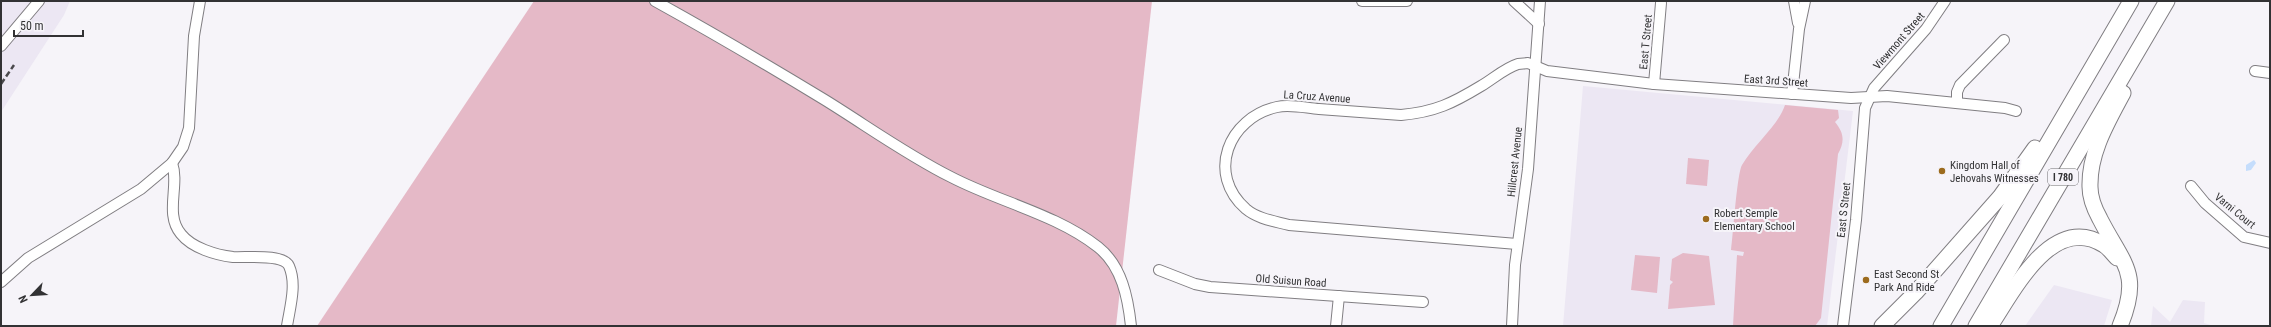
<svg xmlns="http://www.w3.org/2000/svg" width="2271" height="327" font-family="'Roboto Condensed',sans-serif">
  <style>
    .built { fill: #ece7f3 }
    .green { fill: #e5b9c7 }
    .water { fill: #c5ddfc }
    .lines { fill: none; stroke-linecap: round; stroke-linejoin: round }
    .minor-casing { stroke: #807e82; stroke-width: 12 }
    .highway-casing { stroke: #807e82; stroke-width: 17 }
    .minor { stroke: #fff; stroke-width: 10 }
    .highway { stroke: #fff; stroke-width: 15 }
    .rail { stroke: #4a494c; stroke-width: 2.5; stroke-dasharray: 6 3; stroke-linecap: butt }
    .poi-dot { fill: #9c6b1e; stroke: #f6f4f9; stroke-width: 1.5 }
    .labels { text-anchor: middle; dominant-baseline: central; stroke-width: 4; stroke-linejoin: round; paint-order: stroke }
    .shield { fill: #f6f4f9; stroke: #6d6c6f; stroke-width: 1 }
    .shield-label { font-size: 10px; font-weight: bold; fill: #323234 }
    .street-label { font-size: 11px; fill: #323234; stroke: #f6f4f9 }
    .poi-label { font-size: 11px; fill: #323234; stroke: #f6f4f9; text-anchor: start }
  </style>
  <rect width="100%" height="100%" fill="#f6f4f9"/>
  <g class="built">
    <polygon points="1,1 70,1 64,15 1,112"/>
    <polygon points="1583,86 1853,111 1827,326 1563,326"/>
    <polygon points="2054,285 2112,300 2104,326 2025,326"/>
    <polygon points="2183,300 2205,302 2204,323 2214,326 2151,326 2153,306 2170,322"/>
  </g>
  <g class="green">
    <polygon points="534,1 1152,1 1116,326 317,326"/>
    <path d="M1785,105L1838,110L1839,118L1835,122C1844,133 1845,141 1838,154L1821,318L1815,326H1733L1737,255L1743,256L1744,252L1731,250C1733,236 1737,173 1742,165C1754,144 1778,126 1785,105Z"/>
    <polygon points="1688,158 1709,160 1707,186 1686,184"/>
    <polygon points="1683,253 1709,256 1715,305 1668,309 1670,285 1673,282 1670,280 1672,259"/>
    <polygon points="1635,255 1660,257 1657,293 1631,290"/>
  </g>
  <polygon class="water" points="2254,160 2256,163 2251,170 2246,171 2246,165"/>
  <g class="lines">
    <g class="minor-casing">
      <g id="minor">
        <path d="M655,1C713,33 769,66 825,100C867,126 907,155 951,177C999,202 1056,214 1098,247C1122,266 1128,298 1131,326"/>
        <polyline points="1362,1 1407,1"/>
        <polyline points="1514,1 1539,24"/>
        <polyline points="1794,1 1798,23"/>
        <polyline points="1,46 39,1"/>
        <polyline points="2255,71 2270,73"/>
        <polyline points="1654,84 1661,3"/>
        <polyline points="1792,94 1799,29 1805,1"/>
        <polyline points="1957,103 1957,92 1960,85 2004,40"/>
        <path d="M172,163C180,185 164,214 181,234C192,248 216,255 233,257C245,258 283,253 289,266C297,284 290,307 287,326"/>
        <polyline points="2191,186 2205,203 2244,237 2270,243"/>
        <path d="M1517,244L1289,225C1274,221 1258,219 1246,209C1206,174 1228,118 1277,107C1290,104 1306,108 1319,109C1347,111 1374,113 1401,115C1435,112 1453,103 1481,86C1493,79 1505,68 1518,64L1528,63L1547,71L1654,84L1851,98L1887,96L2005,108L2016,111"/>
        <polyline points="1159,270 1195,284 1210,287 1423,302"/>
        <polyline points="1,282 28,258 141,189 172,163 183,147 189,128 194,36 200,1"/>
        <polyline points="1336,326 1339,296"/>
        <polyline points="1512,326 1515,265 1528,169 1540,1"/>
        <polyline points="1843,326 1856,220 1865,108 1874,88 1926,29 1945,1"/>
      </g>
    </g>
    <g class="highway-casing">
      <g id="highway">
        <polyline points="1882,326 1916,292 2000,197 2035,148"/>
        <polyline points="1941,326 2131,1"/>
        <polyline points="1976,326 2167,1"/>
        <path d="M1990,326C2013,292 2052,212 2104,245C2109,248 2113,254 2117,258"/>
        <path d="M2120,326C2142,273 2123,264 2100,219C2095,210 2090,198 2090,187C2089,153 2107,123 2123,93"/>
      </g>
    </g>
    <use href="#minor" class="minor"/>
    <use href="#highway" class="highway"/>
    <polyline class="rail" points="1,84 14,65"/>
  </g>
  <g class="poi-dot">
    <circle cx="1942" cy="171" r="4"/>
    <circle cx="1706" cy="219" r="4"/>
    <circle cx="1866" cy="280" r="4"/>
  </g>
  <g class="labels">
    <rect class="shield" x="2048" y="169" width="30" height="16" rx="3"/>
    <g class="shield-label">
      <text x="2063" y="177">I 780</text>
    </g>
    <g class="street-label">
      <text transform="translate(1899 41) rotate(-49)">Viewmont Street</text>
      <text transform="translate(1646 42) rotate(-85)">East T Street</text>
      <text transform="translate(1776 81) rotate(4)">East 3rd Street</text>
      <text transform="translate(1317 97) rotate(4)">La Cruz Avenue</text>
      <text transform="translate(1515 162) rotate(-84)">Hillcrest Avenue</text>
      <text transform="translate(1844 210) rotate(-84)">East S Street</text>
      <text transform="translate(2235 211) rotate(39)">Varni Court</text>
      <text transform="translate(1291 281) rotate(4)">Old Suisun Road</text>
    </g>
    <g class="poi-label">
      <text x="1950" y="165">Kingdom Hall of<tspan x="1950" dy="13">Jehovahs Witnesses</tspan></text>
      <text x="1714" y="213">Robert Semple<tspan x="1714" dy="13">Elementary School</tspan></text>
      <text x="1874" y="274">East Second St<tspan x="1874" dy="13">Park And Ride</tspan></text>
    </g>
  </g>
  <rect width="2271" height="327" fill="none" stroke="#323234" stroke-width="4"/>
  <g transform="translate(32 295) rotate(245)" stroke="#f6f4f9" stroke-width="3" paint-order="stroke">
  <path d="M0-3L7 15L0 10L-7 15Z" fill="#323234"/>
  <text y="-6" font-size="11" font-weight="bold" text-anchor="middle" fill="#323234">N</text>
  </g>
  <path d="M14 30v6h69v-6" fill="none" stroke="#323234" stroke-width="2"/>
  <text x="20" y="30" font-size="12" fill="#323234" stroke="#f6f4f9" stroke-width="3" paint-order="stroke">50 m</text>
</svg>
